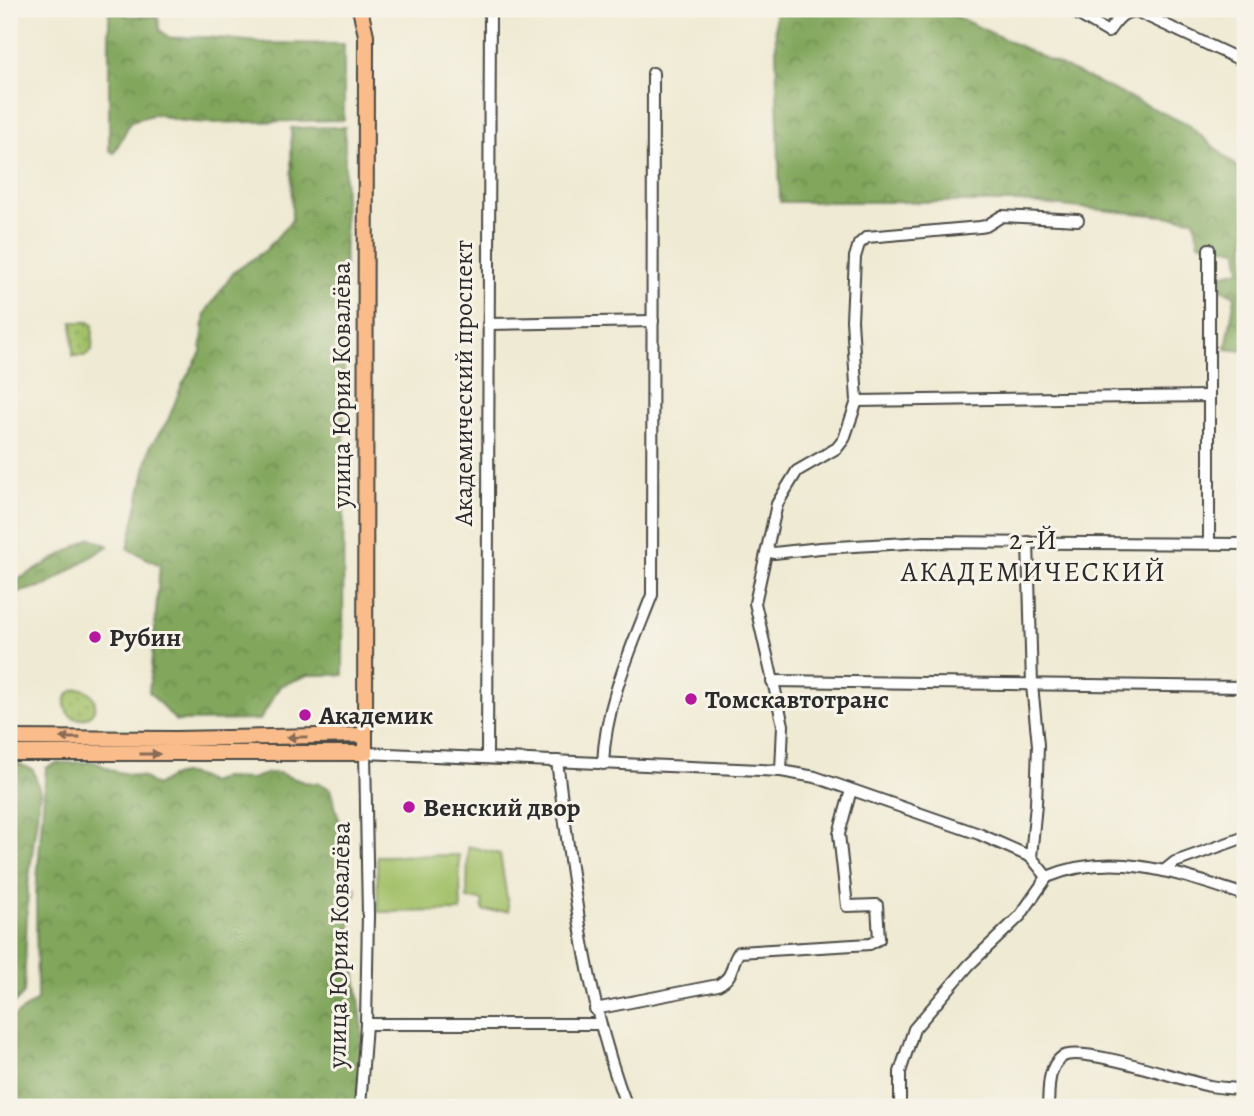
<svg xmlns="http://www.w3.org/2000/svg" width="1254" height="1116" font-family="Alegreya,serif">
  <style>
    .grass { fill: url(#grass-dots); stroke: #66764a; stroke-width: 2 }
    .forest { fill: url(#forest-crowns); stroke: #566844; stroke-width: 2 }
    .park { fill: #a2c068; stroke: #66764a; stroke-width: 2 }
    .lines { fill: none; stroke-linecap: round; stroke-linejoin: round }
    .minor-casing { stroke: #484844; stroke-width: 14 }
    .major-casing { stroke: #484844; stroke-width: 18 }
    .minor { stroke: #fff; stroke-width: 10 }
    .major { stroke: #f9bc8a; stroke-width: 14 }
    .oneway { fill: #886c56 }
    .poi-dot { fill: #b5179e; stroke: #f7f3e8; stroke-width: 2.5 }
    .labels { text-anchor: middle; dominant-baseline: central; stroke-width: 6; stroke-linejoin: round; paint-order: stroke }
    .street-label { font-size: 26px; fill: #2b2b2b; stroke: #f7f3e8 }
    .poi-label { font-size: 26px; font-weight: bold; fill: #2b2b2b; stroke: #f7f3e8; text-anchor: start }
    .neighbourhood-label { font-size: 28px; letter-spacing: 2px; fill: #2b2b2b; stroke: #f7f3e8 }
  </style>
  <defs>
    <pattern id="grass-dots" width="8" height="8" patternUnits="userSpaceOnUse" patternTransform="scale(1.75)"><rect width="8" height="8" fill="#a2c068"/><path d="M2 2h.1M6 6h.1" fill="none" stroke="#849c56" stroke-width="1.8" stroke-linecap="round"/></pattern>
    <pattern id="forest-crowns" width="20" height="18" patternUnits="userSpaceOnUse" patternTransform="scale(1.75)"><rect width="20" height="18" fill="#81a65c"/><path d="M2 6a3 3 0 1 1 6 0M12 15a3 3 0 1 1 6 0" fill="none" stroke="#6a874c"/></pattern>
  </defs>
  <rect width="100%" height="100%" fill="#f7f3e8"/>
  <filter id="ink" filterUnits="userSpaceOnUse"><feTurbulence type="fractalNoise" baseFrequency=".0143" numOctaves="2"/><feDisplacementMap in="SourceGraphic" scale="14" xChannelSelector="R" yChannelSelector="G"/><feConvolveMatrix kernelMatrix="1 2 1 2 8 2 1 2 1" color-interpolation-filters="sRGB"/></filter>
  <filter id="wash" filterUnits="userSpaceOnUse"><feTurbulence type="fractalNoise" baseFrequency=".00686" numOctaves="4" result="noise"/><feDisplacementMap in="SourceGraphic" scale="28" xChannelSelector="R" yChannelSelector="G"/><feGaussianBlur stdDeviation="1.57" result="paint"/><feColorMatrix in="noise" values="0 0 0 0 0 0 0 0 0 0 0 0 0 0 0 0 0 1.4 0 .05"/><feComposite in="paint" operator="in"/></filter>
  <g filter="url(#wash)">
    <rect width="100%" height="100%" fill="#efead3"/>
    <g class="grass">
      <polygon points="72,322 89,322 93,325 92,351 86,356 73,356"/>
      <circle cx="80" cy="704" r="15"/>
    </g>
    <g class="forest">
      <polygon points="109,9 126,9 127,16 158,17 160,30 170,38 208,37 267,43 344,44 344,120 203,123 176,120 156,114 131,121 114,153 109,150"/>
      <polygon points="775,9 940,9 1189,125 1245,174 1245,351 1226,349 1235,296 1221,289 1221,275 1240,270 1238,250 1199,243 1194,219 1020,202 780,202"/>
      <polygon points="345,127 343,675 308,675 280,686 260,720 176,721 149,692 160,565 128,549 150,447 168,420 182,385 201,352 205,313 234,272 266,250 292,220 291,128"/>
      <polygon points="91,538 108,546 47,585 9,595 9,576 17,580"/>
      <polygon points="9,762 17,763 33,770 40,792 28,886 24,993 9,1009"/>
      <path d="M95,762L113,771L143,777L156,786C176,771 189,770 210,783L223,778L251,779L269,773H278L304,782L321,784L330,789L344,837L345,871L357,891C341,934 360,982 362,1026C363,1052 358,1081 356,1107H30L9,1101V1020L37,1000L36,894L46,768L57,763Z"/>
    </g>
    <g class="park">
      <polygon points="468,846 500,854 509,911 483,911 482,900 467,899"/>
      <polygon points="459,855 461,911 378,912 377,856"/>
    </g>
  </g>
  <g filter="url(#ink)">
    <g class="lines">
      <g class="minor-casing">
        <g id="minor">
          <path d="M1069,9L1108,32C1116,21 1121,12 1136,11L1245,62"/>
          <polyline points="1209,249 1209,542"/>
          <polyline points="488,324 653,321"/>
          <polyline points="857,401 1208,396"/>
          <polyline points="1028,542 1032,685 1038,745 1036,804 1031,857"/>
          <polyline points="767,551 774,553 820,548 925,542 1245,544"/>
          <polyline points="772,681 1245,687"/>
          <polyline points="487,758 490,9"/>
          <path d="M557,761C572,878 585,997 627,1107"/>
          <path d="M603,764C605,705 631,649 652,595L653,73"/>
          <polyline points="781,771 783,725 755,603 777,504 797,471 837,448 844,439 857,401 852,320 855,257 859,244 867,237 980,227 986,226 1002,216 1078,220"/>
          <polyline points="1165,870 1175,862 1245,837"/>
          <path d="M1047,877C1115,849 1179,874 1245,895"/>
          <path d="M595,1009L718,985C736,975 729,966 739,952L870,944L879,939L877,905L847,906L839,834L851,790"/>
          <polyline points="366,1024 599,1024"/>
          <polyline points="360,1107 366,1024 368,915 365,753 781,771 815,777 979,834 1031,857 1047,877"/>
          <polyline points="900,1107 900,1072 914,1029 969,965 1020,916 1047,877"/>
          <path d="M1048,1107C1049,1090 1047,1068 1062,1057C1080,1044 1184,1081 1210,1086C1221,1088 1232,1088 1243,1090"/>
        </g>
      </g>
      <g class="major-casing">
        <g id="major">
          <polyline points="9,738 176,739 365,735"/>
          <polyline points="9,753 365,753 366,35 360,9"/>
        </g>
      </g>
      <use href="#minor" class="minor"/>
      <use href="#major" class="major"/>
    </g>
    <defs><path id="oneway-solid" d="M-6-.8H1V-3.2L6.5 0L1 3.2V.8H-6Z" transform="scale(1.75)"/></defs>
    <g class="oneway">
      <use href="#oneway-solid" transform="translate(297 737) rotate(179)"/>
      <use href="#oneway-solid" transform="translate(70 738) rotate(-180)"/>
      <use href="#oneway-solid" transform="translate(150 754)"/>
    </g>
  </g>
  <g class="poi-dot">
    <circle cx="95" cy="637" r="7"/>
    <circle cx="691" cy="699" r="7"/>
    <circle cx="305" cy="715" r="7"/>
    <circle cx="409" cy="807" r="7"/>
  </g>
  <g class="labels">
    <g class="street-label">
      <text transform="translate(463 383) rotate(-90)">Академический проспект</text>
      <text transform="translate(341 385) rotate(-90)">улица Юрия Ковалёва</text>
      <text transform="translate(339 945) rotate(-89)">улица Юрия Ковалёва</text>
    </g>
    <g class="poi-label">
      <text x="109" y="637">Рубин</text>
      <text x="705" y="699">Томскавтотранс</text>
      <text x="319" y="715">Академик</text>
      <text x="423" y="807">Венский двор</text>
    </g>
    <g class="neighbourhood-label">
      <text x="1034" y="540">2-Й<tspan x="1034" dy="32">АКАДЕМИЧЕСКИЙ</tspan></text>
    </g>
  </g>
  <rect width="1254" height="1116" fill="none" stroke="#f7f3e8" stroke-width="35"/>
</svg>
